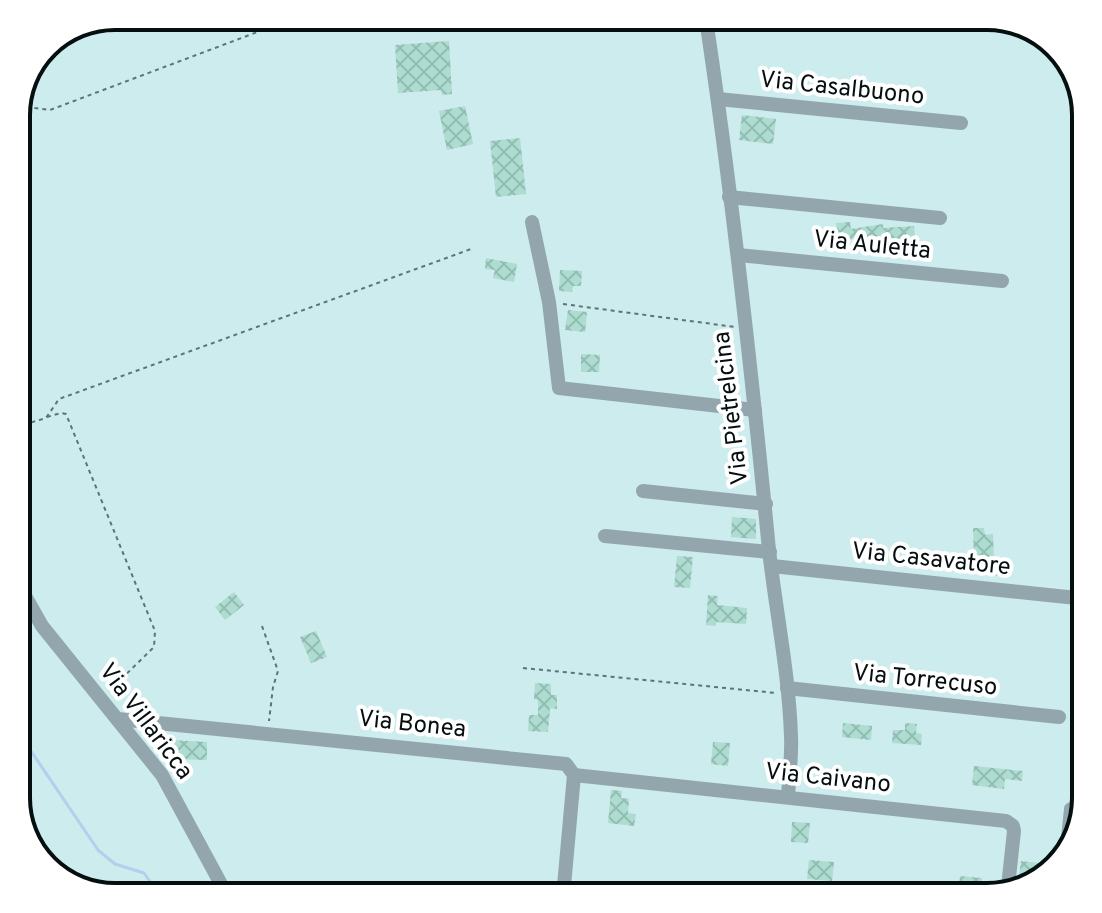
<svg xmlns="http://www.w3.org/2000/svg" width="1102" height="913" font-family="Overpass,sans-serif">
  <style>
    .lines { fill: none; stroke-linecap: round; stroke-linejoin: round }
    .stream { stroke: #b1d0ed; stroke-width: 3 }
    .building { fill: url(#building-cross-hatch) }
    .path { stroke: #607374; stroke-width: 2; stroke-dasharray: 4 4; stroke-linecap: butt }
    .minor { stroke: #93a6ad; stroke-width: 14 }
    .labels { text-anchor: middle; dominant-baseline: central; stroke-width: 8; stroke-linejoin: round; paint-order: stroke }
    .street-label { font-size: 24px; fill: #050f10; stroke: #fff }
    .rim { fill: none; stroke: #050f10; stroke-width: 4 }
  </style>
  <defs>
    <pattern id="building-cross-hatch" width="8" height="8" patternUnits="userSpaceOnUse" patternTransform="scale(2)"><rect width="8" height="8" fill="#addcd0"/><path d="M0 0l8 8M0 8l8-8" fill="none" stroke="#93bcb2"/></pattern>
  </defs>
  <rect width="100%" height="100%" fill="#cdeced"/>
  <g class="lines">
    <polyline class="stream" points="16,729 98,850 115,864 144,873 161,897"/>
  </g>
  <g class="building">
    <polygon points="449,41 452,94 442,95 441,90 398,93 395,45"/>
    <polygon points="465,106 473,144 447,150 439,111"/>
    <polygon points="742,115 776,119 773,144 739,140"/>
    <polygon points="520,138 526,194 496,197 490,141"/>
    <polygon points="850,222 851,229 883,224 883,228 914,226 916,246 899,248 899,245 869,249 867,237 839,241 836,223"/>
    <polygon points="486,258 517,264 514,282 493,278 495,270 485,269"/>
    <polygon points="560,270 582,271 581,286 573,286 572,292 559,291"/>
    <polygon points="568,310 587,312 585,332 565,330"/>
    <polygon points="581,354 600,355 599,372 581,372"/>
    <polygon points="732,517 756,519 756,539 731,537"/>
    <polygon points="973,528 984,528 985,535 993,534 994,564 999,564 999,576 988,576 987,566 983,566 982,558 974,558"/>
    <polygon points="677,556 693,557 690,588 674,587"/>
    <polygon points="234,592 244,605 225,620 215,607"/>
    <polygon points="708,595 718,596 717,605 747,608 746,624 716,622 716,626 706,625"/>
    <polygon points="316,631 327,657 311,663 300,637"/>
    <polygon points="535,683 551,684 551,695 557,695 557,709 550,708 548,732 528,731 529,715 538,715 538,700 534,699"/>
    <polygon points="843,723 872,726 871,740 842,737"/>
    <polygon points="905,723 917,724 916,733 922,734 921,745 892,743 893,730 905,730"/>
    <polygon points="170,740 207,742 207,760 169,759"/>
    <polygon points="713,742 730,743 728,766 711,764"/>
    <polygon points="974,766 1023,771 1022,781 1005,779 1004,789 972,785"/>
    <polygon points="611,790 622,791 621,798 629,799 628,813 636,814 634,826 608,823"/>
    <polygon points="792,822 810,823 808,843 791,842"/>
    <polygon points="809,860 834,862 832,881 807,879"/>
    <polygon points="1021,861 1057,865 1028,878 1019,877"/>
    <polygon points="960,876 982,878 981,897 958,897"/>
  </g>
  <g class="lines">
    <g class="path">
      <polyline points="21,99 35,108 50,110 300,16"/>
      <polyline points="563,304 735,327"/>
      <polyline points="47,417 61,413 66,414 155,631 154,647 109,691"/>
      <polyline points="16,427 46,418 59,399 471,249"/>
      <polyline points="262,626 278,671 273,687 269,721"/>
      <polyline points="523,668 776,693"/>
    </g>
    <g class="minor">
      <path d="M546,16C584,20 625,30 661,16"/>
      <path d="M702,16L707,26C733,200 752,375 769,550C776,612 789,674 791,736C792,756 789,777 788,797"/>
      <polyline points="718,99 961,123"/>
      <polyline points="729,197 940,218"/>
      <polyline points="532,222 549,302 559,388 755,410"/>
      <polyline points="738,255 1002,281"/>
      <polyline points="643,491 766,504"/>
      <polyline points="605,536 770,552"/>
      <polyline points="772,566 1086,599"/>
      <polyline points="16,580 42,626 162,775 228,897"/>
      <polyline points="787,688 1059,717"/>
      <polyline points="118,719 566,764 574,775 563,897"/>
      <polyline points="574,775 1006,821 1013,826 1014,831 1008,887"/>
      <polyline points="1067,848 1071,809"/>
    </g>
  </g>
  <g class="labels">
    <g class="street-label">
      <text transform="translate(842 89) rotate(6)">Via Casalbuono</text>
      <text transform="translate(872 246) rotate(6)">Via Auletta</text>
      <text transform="translate(732 408) rotate(-97)">Via Pietrelcina</text>
      <text transform="translate(931 560) rotate(6)">Via Casavatore</text>
      <text transform="translate(925 681) rotate(6)">Via Torrecuso</text>
      <text transform="translate(145 722) rotate(53)">Via Villaricca</text>
      <text transform="translate(412 725) rotate(6)">Via Bonea</text>
      <text transform="translate(828 779) rotate(6)">Via Caivano</text>
    </g>
  </g>
  <path d="M0 0H1102V913H0ZM115 30H987A85 85 0 0 1 1072 115V798A85 85 0 0 1 987 883H115A85 85 0 0 1 30 798V115A85 85 0 0 1 115 30Z" fill="#fff" fill-rule="evenodd"/>
  <path class="rim" d="M115 30H987A85 85 0 0 1 1072 115V798A85 85 0 0 1 987 883H115A85 85 0 0 1 30 798V115A85 85 0 0 1 115 30Z"/>
</svg>
